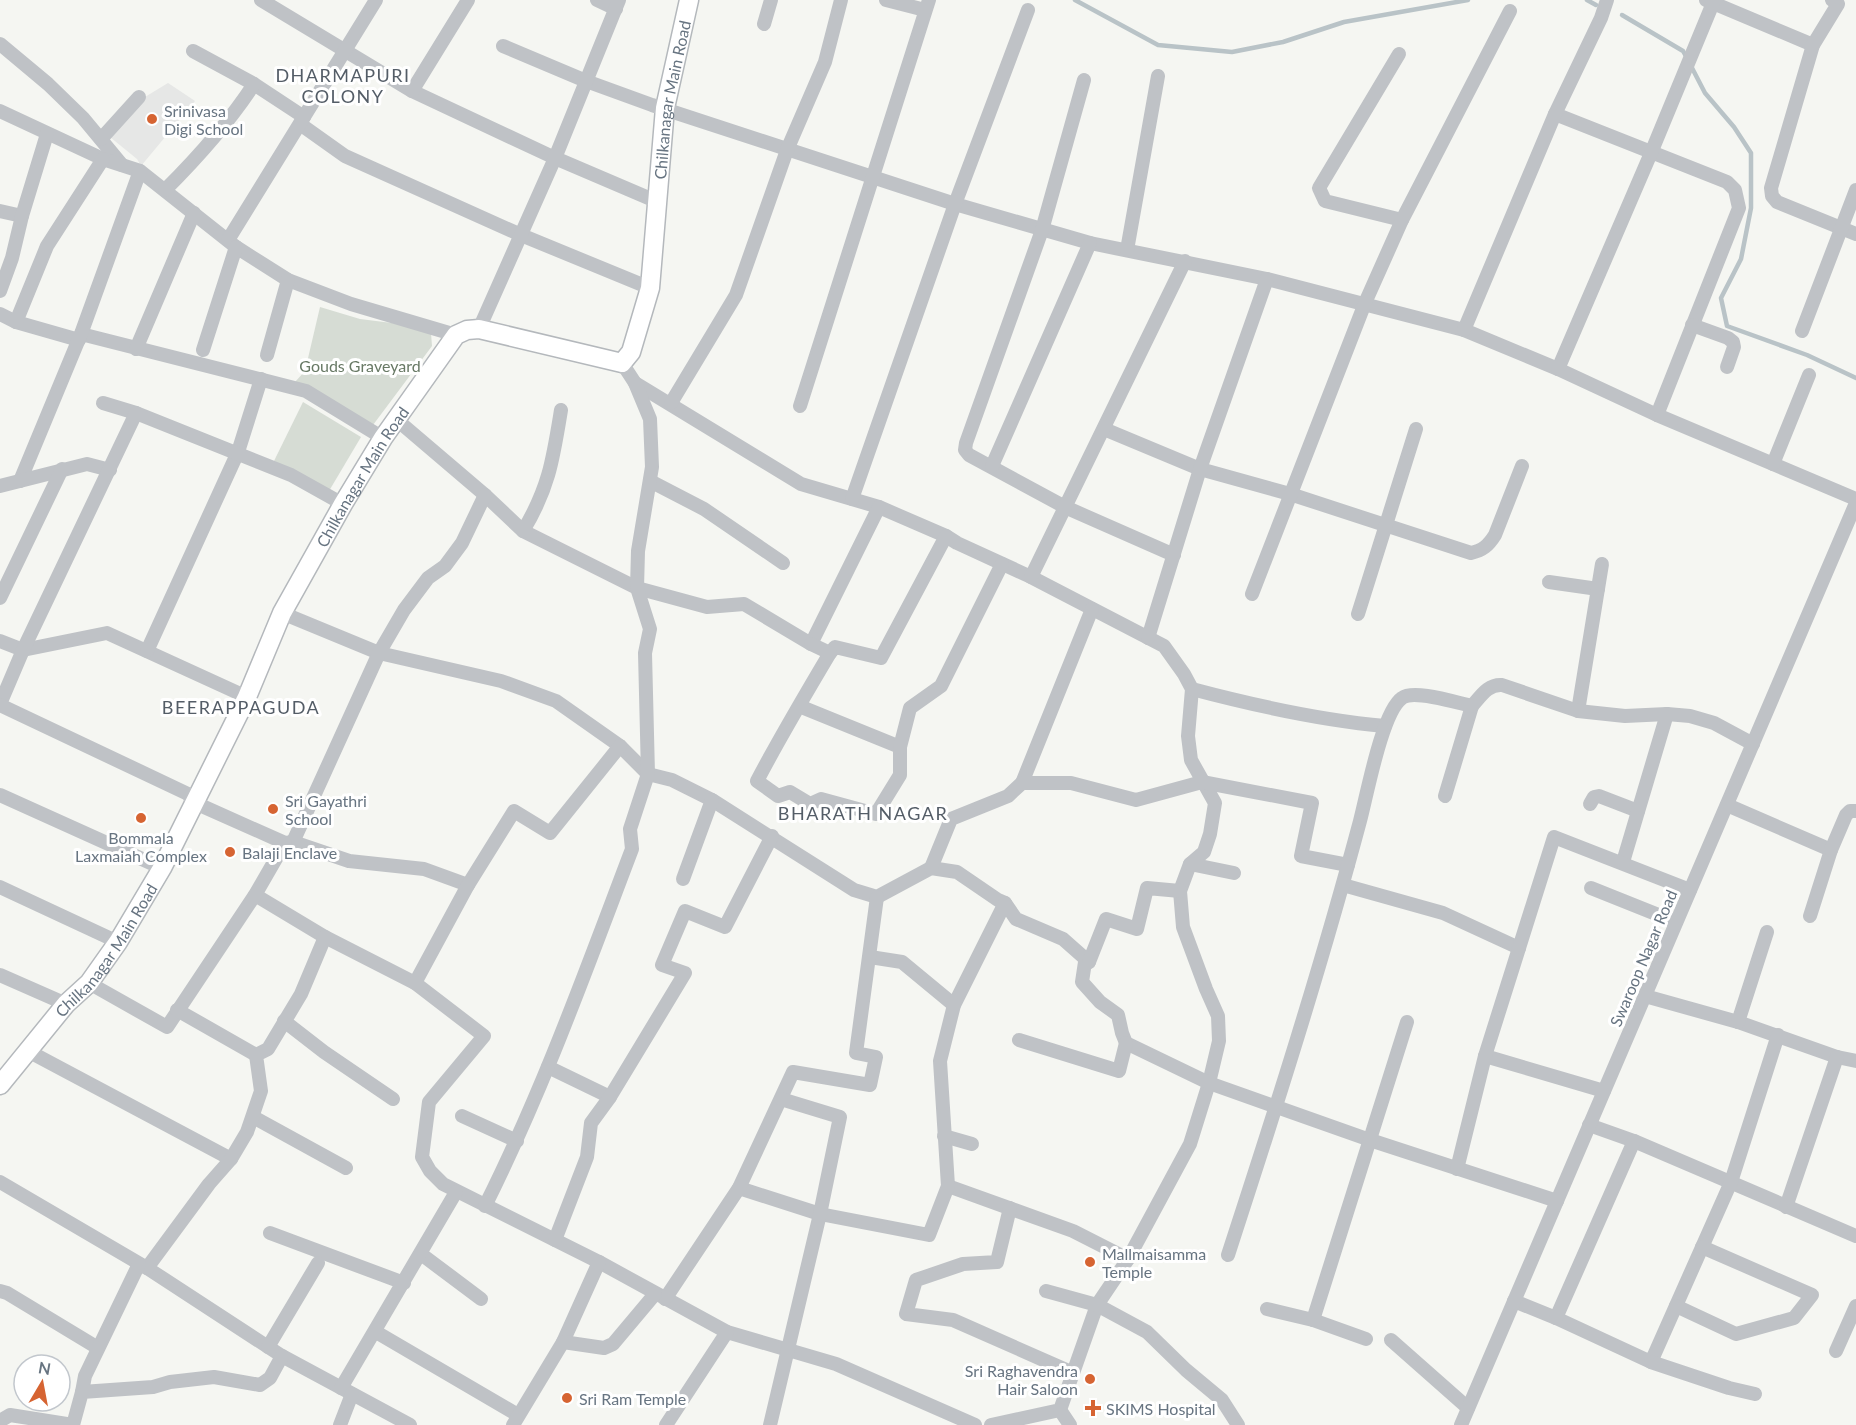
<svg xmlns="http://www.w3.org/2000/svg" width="1856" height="1425" font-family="Lato,sans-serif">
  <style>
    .built { fill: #e6e7e6 }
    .green { fill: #d6dcd4 }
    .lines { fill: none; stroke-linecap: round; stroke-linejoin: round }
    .stream { stroke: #b9c3c7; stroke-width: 4.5 }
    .secondary-casing { stroke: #b4b8bc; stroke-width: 21 }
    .street { stroke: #bfc2c6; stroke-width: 14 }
    .secondary { stroke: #fff; stroke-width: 18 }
    .poi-dot { fill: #d66432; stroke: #fff; stroke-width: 2 }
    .labels { text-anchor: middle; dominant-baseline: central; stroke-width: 6; stroke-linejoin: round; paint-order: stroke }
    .street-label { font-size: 16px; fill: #677481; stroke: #fff }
    .poi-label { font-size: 16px; fill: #677481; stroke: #fff; text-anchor: start }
    .park-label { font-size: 16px; fill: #687965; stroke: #fff }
    .neighbourhood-label { font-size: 18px; letter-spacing: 1.5px; fill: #545d67; stroke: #fff }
  </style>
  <rect width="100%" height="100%" fill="#f5f6f2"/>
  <polygon class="built" points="168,83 195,101 141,166 137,159 110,137 140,100"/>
  <g class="green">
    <polygon points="320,307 360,319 400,324 431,333 432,346 373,425 295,382 305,371"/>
    <polygon points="303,402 361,437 329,491 274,461"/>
  </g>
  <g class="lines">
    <g class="stream">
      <polyline points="1075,0 1158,45 1232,52 1283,42 1344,22 1468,0"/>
      <polyline points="1587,0 1596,5"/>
      <polyline points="1622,15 1683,51 1687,58"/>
      <polyline points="1691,66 1705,93 1734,127 1751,153 1751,208 1741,259 1721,298 1727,326 1807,355 1856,378"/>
    </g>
    <g class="secondary-casing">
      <g id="secondary">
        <path id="s1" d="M0,1085L66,1004L89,983L118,942L162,868L247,697L282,613L343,504L383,438L456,335L467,330L479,329L622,363L631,352L650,288L665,108L689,0"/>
      </g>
    </g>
    <g class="street">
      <polyline points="261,0 412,91 555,158 658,202"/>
      <polyline points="597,0 616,9"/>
      <polyline points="886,0 925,10"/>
      <polyline points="1706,0 1813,45"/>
      <polyline points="1832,0 1838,4 1813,45 1771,188 1772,196 1777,202 1856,234"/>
      <polyline points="764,24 771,0"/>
      <polyline points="0,44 48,84 83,118 122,165"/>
      <polyline points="503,46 586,81 652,105 955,204 1090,243 1267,279 1464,330 1558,369 1657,415 1856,499"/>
      <polyline points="193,51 254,84 304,117"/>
      <polyline points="1399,54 1319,188 1325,201 1402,220"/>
      <polyline points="1084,80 1042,230 966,443 965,450 969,455 1065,507 1174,555"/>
      <polyline points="412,91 468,0"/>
      <polyline points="0,111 103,159 140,171 236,247 288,280 351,304 456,335"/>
      <polyline points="1555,114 1727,182 1735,190 1739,208 1657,415"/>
      <polyline points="300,124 345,156 521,235 650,288"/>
      <polyline points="101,139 139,97"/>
      <path d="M165,190C198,157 228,124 254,84"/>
      <polyline points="0,211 22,216"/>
      <polyline points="228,240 376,0"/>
      <polyline points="1127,250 1158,76"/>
      <polyline points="0,291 12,258 22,216 47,134"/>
      <polyline points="0,314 16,322 79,340"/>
      <polyline points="16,322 47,246 103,159"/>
      <polyline points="1692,325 1728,338 1733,342 1734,347 1727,367"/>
      <polyline points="479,329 555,158 619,0"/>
      <polyline points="1464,330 1555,114 1601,18 1607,0"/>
      <polyline points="1802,331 1856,190"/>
      <polyline points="81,334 306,391 383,438"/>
      <polyline points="136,349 194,213"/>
      <polyline points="203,350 236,247"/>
      <polyline points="267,355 288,280"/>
      <polyline points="1558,369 1651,153 1713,3"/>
      <polyline points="635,383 801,484 879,507 946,536 957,543 1031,577 1164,646 1184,674 1192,689 1188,736 1191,760 1215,803 1210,834 1204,852 1190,864 1180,891 1183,927 1206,989 1218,1016 1219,1041 1209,1083 1190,1144 1128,1259 1097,1305 1060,1410 991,1425"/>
      <polyline points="103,403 136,413"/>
      <polyline points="671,403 736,295 787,150 825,62 841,0"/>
      <polyline points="800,406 929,0"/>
      <polyline points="397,420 485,495 523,531 637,588 707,607 744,604 811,644 879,507"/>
      <path d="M1104,429L1200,469L1290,494L1471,553C1483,550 1488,546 1495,535L1522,466"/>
      <polyline points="1773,464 1809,375"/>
      <polyline points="992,466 1090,243"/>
      <polyline points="20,481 81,334 140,171"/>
      <polyline points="650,481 704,509 783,563"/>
      <polyline points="0,486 87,464 110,470"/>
      <polyline points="852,499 955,204 1028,10"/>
      <path d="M523,531C549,488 553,459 561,410"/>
      <polyline points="1031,577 1185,261"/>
      <polyline points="1549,582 1598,589"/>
      <polyline points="1252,594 1365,303 1402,220 1510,11"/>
      <polyline points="0,598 62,469"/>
      <polyline points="282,613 379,653 501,681 556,701 620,746 648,774 672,780 712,800 854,890 877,897 931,868 957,872 998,900 1005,903 1016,919 1063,939 1089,962 1085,962 1082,982 1100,1002 1118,1015 1122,1033 1126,1043 1209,1083 1370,1140 1557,1201"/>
      <polyline points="1358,614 1416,429"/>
      <polyline points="1148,638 1200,469 1267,279"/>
      <polyline points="0,641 23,650 107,633 247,697"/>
      <polyline points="147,651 238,452 261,379"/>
      <polyline points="830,653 835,647 881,658 946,536"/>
      <path d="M1192,689C1256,706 1319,720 1385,726"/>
      <polyline points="0,704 23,650 136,413 291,475 343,504"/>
      <polyline points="0,705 188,794 193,802 285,843 293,842 349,861 424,869 468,885"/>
      <path d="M799,706L900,747V775L876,814L821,799L810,804L790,792L778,796L757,781C780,737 805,695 830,653L811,644"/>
      <polyline points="1578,711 1602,564"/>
      <polyline points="900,747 910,708 941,686 1002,564"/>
      <polyline points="1022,783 1092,609"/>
      <polyline points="0,795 162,868"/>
      <polyline points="1445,796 1472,706"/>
      <polyline points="1590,804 1594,797 1599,796 1638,811"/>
      <polyline points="1727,805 1831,850 1810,916"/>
      <polyline points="293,842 379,653 404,610 428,578 445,566 462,543 485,495"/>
      <polyline points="1831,850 1846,815 1850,811 1856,811"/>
      <polyline points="1623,862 1667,714"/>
      <polyline points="1190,864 1234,873"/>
      <polyline points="931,868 951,819 1008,796 1022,783 1071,783 1136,800 1202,782 1312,803 1301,856 1348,865"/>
      <polyline points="683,879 712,800"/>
      <polyline points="1343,885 1443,913 1519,948"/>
      <polyline points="0,887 118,942"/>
      <polyline points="1591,888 1676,922"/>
      <polyline points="255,895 325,937 415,983 468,885 514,811 550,833 620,746"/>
      <polyline points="870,957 902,962 954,1005"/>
      <polyline points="1089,962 1106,919 1137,929 1147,888 1180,891"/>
      <polyline points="0,975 66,1004"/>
      <polyline points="89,983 167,1027 255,895 285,843"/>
      <polyline points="415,983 484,1036 429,1102 422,1157 430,1171 443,1184 599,1262 727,1332 836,1364 975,1425"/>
      <polyline points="1645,996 1738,1022 1837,1057 1856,1061"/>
      <polyline points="177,1010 256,1055"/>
      <polyline points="284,1021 324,1052 393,1099"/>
      <polyline points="1738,1022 1767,932"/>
      <polyline points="1019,1040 1119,1071 1126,1043"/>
      <polyline points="28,1051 231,1159"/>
      <polyline points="1485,1056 1604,1091"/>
      <polyline points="548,1067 610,1097"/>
      <polyline points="462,1116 517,1141"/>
      <polyline points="253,1117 346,1168"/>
      <polyline points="1589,1125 1634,1141 1856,1236"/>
      <polyline points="944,1136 972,1144"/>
      <polyline points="1457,1169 1485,1056 1554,837 1690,890"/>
      <polyline points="0,1182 147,1268 282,1356 410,1425"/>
      <polyline points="948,1186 1073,1231 1128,1259"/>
      <polyline points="739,1188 820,1214 929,1235 948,1186 940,1061 954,1005 1005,903"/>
      <path d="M485,1206C543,1090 586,970 632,849L630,829L648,774L645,653L650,629L637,588L638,551L652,467L650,419L635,383L622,363"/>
      <polyline points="1786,1207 1837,1057"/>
      <polyline points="1010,1208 997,1262 963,1264 916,1280 906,1314 953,1320 1073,1373"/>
      <polyline points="270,1233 404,1283"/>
      <polyline points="555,1240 587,1157 591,1123 610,1097 685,973 662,965 685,911 725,927 772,836"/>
      <polyline points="421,1254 481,1299"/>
      <path d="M1228,1255C1275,1111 1321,967 1360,821C1367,795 1382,712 1402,698C1414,689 1457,703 1472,706C1481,696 1488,684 1502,685L1578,711L1625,716L1667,714L1690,716L1714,723L1753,744"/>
      <polyline points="147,1268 209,1184 231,1159 247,1132 261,1091 256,1055 268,1049 301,994 325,937"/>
      <polyline points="0,1291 7,1293 98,1348"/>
      <polyline points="1046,1291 1097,1305 1147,1332 1186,1370 1222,1400 1238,1425"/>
      <polyline points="665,1299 739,1188 793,1072 870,1085 876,1057 856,1053 877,897"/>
      <polyline points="1514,1301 1556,1318 1651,1362 1731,1182 1778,1035"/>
      <polyline points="1676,1306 1736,1334 1794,1318 1812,1295 1702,1247"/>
      <polyline points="1267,1309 1313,1320 1366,1339"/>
      <polyline points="1556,1318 1634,1141"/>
      <polyline points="1313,1320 1407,1022"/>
      <polyline points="376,1332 518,1415"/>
      <polyline points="1391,1340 1468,1408"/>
      <polyline points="563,1342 599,1262"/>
      <polyline points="268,1347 318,1263"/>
      <polyline points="1836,1351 1856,1306"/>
      <polyline points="1651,1362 1729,1388 1755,1394"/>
      <polyline points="341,1388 456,1192"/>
      <polyline points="82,1392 85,1376 139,1264"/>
      <polyline points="1060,1410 1070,1425"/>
      <polyline points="0,1421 10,1415 73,1425 82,1392 153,1387 170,1382 214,1377 260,1385 270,1378 282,1356"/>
      <polyline points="340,1425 352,1394"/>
      <polyline points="513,1425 563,1342 604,1348 613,1344 655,1294"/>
      <polyline points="666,1425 727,1332"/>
      <polyline points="770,1425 820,1214 840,1117 781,1099"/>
      <polyline points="1461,1425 1856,503"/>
    </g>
    <use href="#secondary" class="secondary"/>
  </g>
  <g class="poi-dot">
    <circle cx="152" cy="119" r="6"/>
    <circle cx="273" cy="809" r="6"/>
    <circle cx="141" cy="818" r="6"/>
    <circle cx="230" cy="852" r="6"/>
    <circle cx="1090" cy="1262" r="6"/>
    <circle cx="1090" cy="1379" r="6"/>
    <circle cx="567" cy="1398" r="6"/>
    <path d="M1090 1399h6v6h6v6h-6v6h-6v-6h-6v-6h6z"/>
  </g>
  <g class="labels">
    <g class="street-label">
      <text stroke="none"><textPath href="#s1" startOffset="1324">Chilkanagar Main Road</textPath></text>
      <text stroke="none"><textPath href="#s1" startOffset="712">Chilkanagar Main Road</textPath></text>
      <text stroke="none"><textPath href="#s1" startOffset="172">Chilkanagar Main Road</textPath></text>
      <text transform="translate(1643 958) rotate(-67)">Swaroop Nagar Road</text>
    </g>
    <g class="poi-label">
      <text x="164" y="110">Srinivasa<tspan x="164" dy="18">Digi School</tspan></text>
      <text x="285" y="800">Sri Gayathri<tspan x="285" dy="18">School</tspan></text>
      <text x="141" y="837" text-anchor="middle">Bommala<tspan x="141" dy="18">Laxmaiah Complex</tspan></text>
      <text x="242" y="852">Balaji Enclave</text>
      <text x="1102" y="1253">Mallmaisamma<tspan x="1102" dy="18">Temple</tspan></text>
      <text x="1078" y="1370" text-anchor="end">Sri Raghavendra<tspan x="1078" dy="18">Hair Saloon</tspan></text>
      <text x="579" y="1398">Sri Ram Temple</text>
      <text x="1106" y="1408">SKIMS Hospital</text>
    </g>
    <g class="park-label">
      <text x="360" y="365">Gouds Graveyard</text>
    </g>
    <g class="neighbourhood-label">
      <text x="343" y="75">DHARMAPURI<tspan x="343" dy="21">COLONY</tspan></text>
      <text x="241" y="707">BEERAPPAGUDA</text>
      <text x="863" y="813">BHARATH NAGAR</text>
    </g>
  </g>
  <g transform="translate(42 1383) rotate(10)"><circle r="28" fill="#ffffff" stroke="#c2c7cd" stroke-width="1.5"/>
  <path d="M0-4.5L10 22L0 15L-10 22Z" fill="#d66432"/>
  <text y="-9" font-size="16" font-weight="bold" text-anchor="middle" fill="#677481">N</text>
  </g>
</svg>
